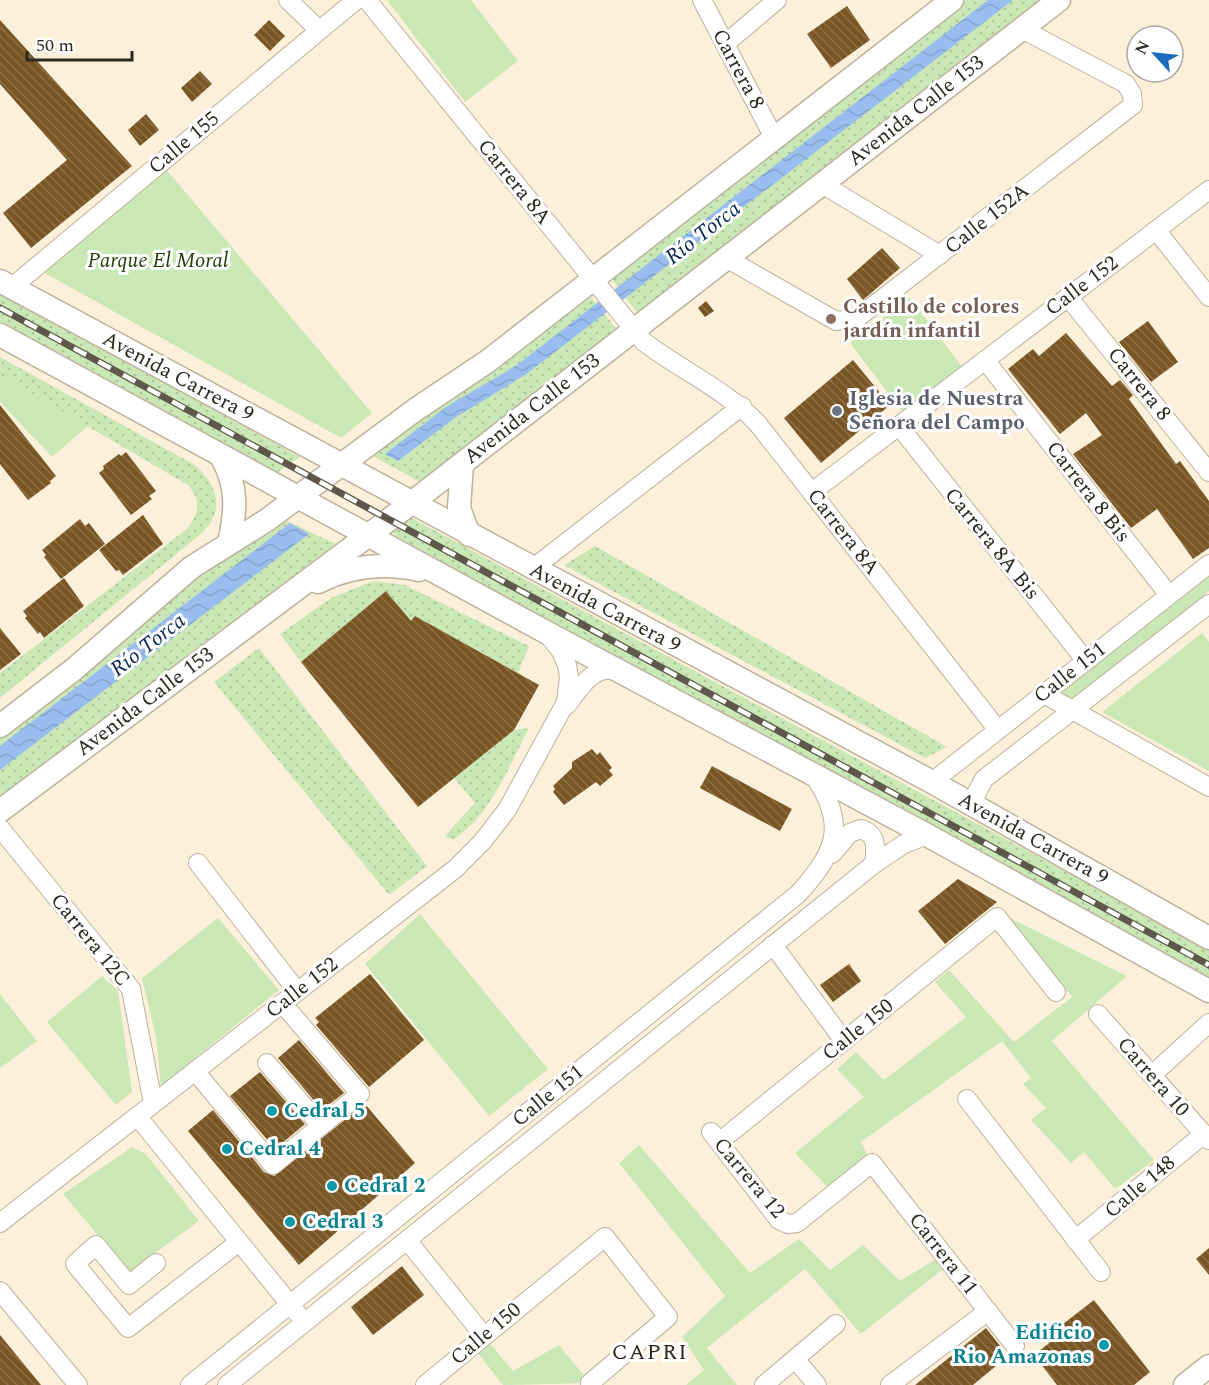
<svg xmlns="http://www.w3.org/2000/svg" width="1209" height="1385" font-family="Spectral,serif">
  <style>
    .grass { fill: url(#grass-dots) }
    .park { fill: #c9e8b5 }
    .water { fill: url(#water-waves) }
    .building { fill: url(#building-back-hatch) }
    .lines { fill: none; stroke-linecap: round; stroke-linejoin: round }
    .minor-casing { stroke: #beb29d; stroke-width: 20 }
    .major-casing { stroke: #beb29d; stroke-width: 25 }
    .minor { stroke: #fff; stroke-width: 18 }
    .major { stroke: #fff; stroke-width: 22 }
    .rail-casing { stroke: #5e574b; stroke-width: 7 }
    .rail { stroke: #fff; stroke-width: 4.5; stroke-dasharray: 14; stroke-linecap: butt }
    .education-dot { fill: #8d6e63; stroke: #fff; stroke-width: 2 }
    .worship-dot { fill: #6b7280; stroke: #fff; stroke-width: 2 }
    .culture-dot { fill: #0f9aa8; stroke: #fff; stroke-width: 2 }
    .labels { text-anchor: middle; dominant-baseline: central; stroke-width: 6; stroke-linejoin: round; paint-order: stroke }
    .street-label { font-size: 21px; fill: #2c271f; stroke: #fff }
    .park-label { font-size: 21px; font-style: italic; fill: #223f05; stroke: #fff }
    .education-label { font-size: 21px; font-weight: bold; fill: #785e54; stroke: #fff; text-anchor: start }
    .worship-label { font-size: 21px; font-weight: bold; fill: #5b616d; stroke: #fff; text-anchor: start }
    .culture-label { font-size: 21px; font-weight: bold; fill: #0d838f; stroke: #fff; text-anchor: start }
    .water-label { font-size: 22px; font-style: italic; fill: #072956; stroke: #fff }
    .neighbourhood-label { font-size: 22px; letter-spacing: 1.5px; fill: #2c271f; stroke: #fff }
  </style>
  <defs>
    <pattern id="grass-dots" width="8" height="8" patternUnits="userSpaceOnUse" patternTransform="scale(1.5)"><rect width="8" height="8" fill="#c9e8b5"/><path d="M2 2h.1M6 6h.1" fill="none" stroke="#adc79b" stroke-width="1.8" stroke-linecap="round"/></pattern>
    <pattern id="water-waves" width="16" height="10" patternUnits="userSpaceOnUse" patternTransform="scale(1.5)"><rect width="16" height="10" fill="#9abdf0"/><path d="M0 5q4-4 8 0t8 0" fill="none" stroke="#85a2cd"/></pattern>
    <pattern id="building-back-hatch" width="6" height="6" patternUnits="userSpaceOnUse" patternTransform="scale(1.5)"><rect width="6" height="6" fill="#795623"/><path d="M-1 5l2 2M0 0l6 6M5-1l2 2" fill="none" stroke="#8b7049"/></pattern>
  </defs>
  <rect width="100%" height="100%" fill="#fdf0da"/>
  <g class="grass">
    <polygon points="963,0 1048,0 638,314 609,275"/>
    <polygon points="0,294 300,457 277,473 0,322"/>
    <polygon points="591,297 618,331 425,485 373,456 412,421 514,355"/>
    <path d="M0,357L195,465C218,486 226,510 201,534L0,698V673L188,528C199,513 201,500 188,485L0,375Z"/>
    <polygon points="410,517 1209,949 1209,982 405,545 393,533 398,524"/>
    <polygon points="285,520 338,545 0,801 0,737 77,678 197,574"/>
    <polygon points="595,546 947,747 925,758 564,565"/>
    <polygon points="373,581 405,585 529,646 518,673 415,616 411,621 386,591 301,662 280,634 331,598"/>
    <polygon points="259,648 427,866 389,895 214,682"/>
    <path d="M529,728C509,766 490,816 453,840L445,836L475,803L454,778L514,730Z"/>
  </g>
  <g class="park">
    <polygon points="387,0 471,0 518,61 465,102"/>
    <polygon points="165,168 372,413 341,438 43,272"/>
    <polygon points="909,297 963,368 904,414 850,343"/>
    <polygon points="0,375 88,426 52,457 0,402"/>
    <polygon points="1209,571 1209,591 1069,701 1056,693"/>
    <polygon points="1202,633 1209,642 1209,771 1102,712"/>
    <polygon points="420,914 548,1069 489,1116 365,964"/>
    <polygon points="1006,916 1127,976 1052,1041 1154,1160 1115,1189 1084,1152 1071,1163 1031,1120 1046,1108 1023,1084 1031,1078 1002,1041 861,1142 869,1158 830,1190 795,1153 864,1097 837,1069 856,1052 884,1080 966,1017 935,982 949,970 1014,1042 1072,997"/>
    <polygon points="218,918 279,990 161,1086 156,1037 142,978"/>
    <polygon points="102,976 118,991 132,1092 116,1105 47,1022"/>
    <polygon points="0,994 37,1041 0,1068"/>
    <polygon points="639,1145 750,1273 799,1239 830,1270 863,1245 900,1281 938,1258 943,1269 861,1334 805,1269 707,1348 737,1385 686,1385 704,1370 682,1337 725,1296 619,1163"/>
    <polygon points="132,1147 146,1154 199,1221 129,1272 63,1194"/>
    <polygon points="484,1336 513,1371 559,1345 590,1383 503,1385 472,1346"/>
  </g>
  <g class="water">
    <polygon points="988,0 1013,0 525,375 456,417 398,461 385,454 446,407 517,365"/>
    <polygon points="290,523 309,534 0,770 0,746"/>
  </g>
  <g class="building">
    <polygon points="847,6 870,40 831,68 807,34"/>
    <polygon points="0,20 132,166 31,248 3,213 67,160 0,84"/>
    <polygon points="269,20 285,36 270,51 254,35"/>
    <polygon points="200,71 212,84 192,102 181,88"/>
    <polygon points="146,114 159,130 140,146 128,130"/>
    <polygon points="882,248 900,268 863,300 847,279"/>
    <polygon points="706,301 714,311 705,317 698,308"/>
    <polygon points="1148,321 1178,362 1151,382 1119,342"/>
    <polygon points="1066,333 1112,386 1120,380 1133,395 1129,399 1176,464 1180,461 1209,501 1209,548 1193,559 1157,509 1131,528 1073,454 1102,435 1086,413 1060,434 1008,369 1033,349 1039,356"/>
    <polygon points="853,360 890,405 821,463 784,418"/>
    <polygon points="0,405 56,476 50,481 51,483 28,500 0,464"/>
    <polygon points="126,452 156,491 149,496 152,499 131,515 99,473 104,469 103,466 119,454 121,456"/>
    <polygon points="143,515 163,544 123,575 119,570 116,571 99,550"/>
    <polygon points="80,519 85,526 89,523 105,544 61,579 44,557 46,555 42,550"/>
    <polygon points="64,578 84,606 44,638 40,632 38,634 25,618 27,616 23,611"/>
    <polygon points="386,591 411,621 415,616 539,685 514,730 418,807 301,662"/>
    <polygon points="0,628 21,654 0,670"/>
    <polygon points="592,749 597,755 600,752 612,768 609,770 613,775 600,786 596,782 564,805 553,792 555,789 553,786 572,768 572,762"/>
    <polygon points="712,766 792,809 780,831 700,788"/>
    <polygon points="958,879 997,902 945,944 918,911"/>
    <polygon points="849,964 861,981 833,1002 820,985"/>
    <polygon points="370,974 424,1040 369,1087 316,1025 319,1022 315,1018"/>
    <polygon points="299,1040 344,1093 322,1110 278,1058"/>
    <polygon points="260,1072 305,1124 275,1149 230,1096"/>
    <polygon points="365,1104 415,1163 299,1265 188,1131 213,1110 264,1172 274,1176"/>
    <polygon points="1209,1248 1209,1275 1196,1259"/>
    <polygon points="402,1266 424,1295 373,1335 351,1307"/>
    <polygon points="1094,1300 1150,1372 1134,1385 1057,1385 1034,1355 1067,1329 1063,1324"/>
    <polygon points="986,1328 1008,1356 973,1385 915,1385"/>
    <polygon points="0,1335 41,1385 0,1385"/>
  </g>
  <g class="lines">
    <g class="minor-casing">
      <g id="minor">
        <polyline points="288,0 319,30"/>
        <path d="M367,0L644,342C682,371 725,389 758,424L998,730"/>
        <polyline points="702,0 774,138"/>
        <polyline points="725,44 777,0"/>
        <polyline points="822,184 940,255"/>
        <polyline points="1156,230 1209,297"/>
        <polyline points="726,258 836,321 856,319 1133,105 1132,94 1126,84 1022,29"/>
        <polyline points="12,287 356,0"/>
        <polyline points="1068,297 1209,472"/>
        <polyline points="985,360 1169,595"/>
        <polyline points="899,426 1086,661"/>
        <polyline points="812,492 1209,190"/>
        <polyline points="532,569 742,406"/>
        <polyline points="1044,694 1209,787"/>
        <path d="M567,705C580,688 592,666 616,670"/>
        <polyline points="932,782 1209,564"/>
        <polyline points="977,807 975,796 984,779 1209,604"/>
        <polyline points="0,828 131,989 153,1103"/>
        <path d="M832,854L850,833L861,829C878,834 876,850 874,864"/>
        <polyline points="198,863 297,991"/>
        <polyline points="773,945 844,1041"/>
        <polyline points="1098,1014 1209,1140"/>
        <polyline points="267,1063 321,1126"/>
        <polyline points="195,1071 273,1165 360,1094 282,1003"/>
        <polyline points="1152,1075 1209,1023"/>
        <polyline points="967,1099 1101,1272"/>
        <polyline points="137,1116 297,1313"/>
        <polyline points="711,1132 779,1220 788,1224 797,1223 872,1163 1015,1346"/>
        <polyline points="719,1142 997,917 1056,992"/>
        <polyline points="0,1223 455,869 482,842 507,810 566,702 569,677 567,665 561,651 548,635"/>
        <polyline points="407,1240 484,1336"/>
        <polyline points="1075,1240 1204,1134"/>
        <polyline points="156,1263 129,1285 96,1245 75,1264 128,1328 239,1242"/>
        <polyline points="0,1291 78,1385"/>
        <polyline points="795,1359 817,1385"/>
        <path d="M190,1385L798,894C837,851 848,824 812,773"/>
        <polyline points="227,1385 874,864 904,844 927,835"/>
        <polyline points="425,1385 605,1237 668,1317 590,1383 591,1385"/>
        <polyline points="764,1385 836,1324"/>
        <polyline points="890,1385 988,1311"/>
      </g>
    </g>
    <g class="major-casing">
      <g id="major">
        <polyline points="0,281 932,782 1209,938"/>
        <polyline points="0,335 542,630 927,835 1209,991"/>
        <path d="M222,458C238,486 236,512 229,543"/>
        <polyline points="462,464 459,508 469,535"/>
        <path d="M318,582C350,566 384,562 419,570"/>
        <polyline points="0,726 73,670 192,567 267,520 415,410 488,361 952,0"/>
        <polyline points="0,811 410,504 1059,0"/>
        <polyline points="1185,1385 1209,1366"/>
      </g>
    </g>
    <use href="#minor" class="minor"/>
    <use href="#major" class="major"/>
    <g class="rail-casing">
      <polyline id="rail" points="0,308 1209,965"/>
    </g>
    <use href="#rail" class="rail"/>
  </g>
  <circle class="education-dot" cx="831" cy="319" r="6"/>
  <circle class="worship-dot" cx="837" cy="411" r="6"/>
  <g class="culture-dot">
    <circle cx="272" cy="1111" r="6"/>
    <circle cx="227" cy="1149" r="6"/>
    <circle cx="332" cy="1186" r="6"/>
    <circle cx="290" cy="1222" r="6"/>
    <circle cx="1104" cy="1345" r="6"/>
  </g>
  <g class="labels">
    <g class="street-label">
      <text transform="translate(738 69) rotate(62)">Carrera 8</text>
      <text transform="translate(916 111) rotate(-38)">Avenida Calle 153</text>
      <text transform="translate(184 143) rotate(-40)">Calle 155</text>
      <text transform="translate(514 182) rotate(51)">Carrera 8A</text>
      <text transform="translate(987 219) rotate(-38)">Calle 152A</text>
      <text transform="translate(1082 286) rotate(-37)">Calle 152</text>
      <text transform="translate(178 377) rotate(28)">Avenida Carrera 9</text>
      <text transform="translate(1139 384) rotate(51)">Carrera 8</text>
      <text transform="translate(532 409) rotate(-38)">Avenida Calle 153</text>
      <text transform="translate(1088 492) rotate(52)">Carrera 8 Bis</text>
      <text transform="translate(843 532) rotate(52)">Carrera 8A</text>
      <text transform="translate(992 544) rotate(51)">Carrera 8A Bis</text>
      <text transform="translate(605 608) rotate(28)">Avenida Carrera 9</text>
      <text transform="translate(1070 673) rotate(-38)">Calle 151</text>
      <text transform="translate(145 702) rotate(-37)">Avenida Calle 153</text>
      <text transform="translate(1033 839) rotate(29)">Avenida Carrera 9</text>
      <text transform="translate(90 940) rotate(51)">Carrera 12C</text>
      <text transform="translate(302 988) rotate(-38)">Calle 152</text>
      <text transform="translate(858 1030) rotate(-39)">Calle 150</text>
      <text transform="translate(1153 1077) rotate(49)">Carrera 10</text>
      <text transform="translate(548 1096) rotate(-39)">Calle 151</text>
      <text transform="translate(749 1178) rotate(50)">Carrera 12</text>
      <text transform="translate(1140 1187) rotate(-40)">Calle 148</text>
      <text transform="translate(943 1254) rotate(52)">Carrera 11</text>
      <text transform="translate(486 1334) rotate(-40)">Calle 150</text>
    </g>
    <g class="park-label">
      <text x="158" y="261">Parque El Moral</text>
    </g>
    <g class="education-label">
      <text x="843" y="307">Castillo de colores<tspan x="843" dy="24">jardín infantil</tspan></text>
    </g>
    <g class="worship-label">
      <text x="849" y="399">Iglesia de Nuestra<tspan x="849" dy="24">Señora del Campo</tspan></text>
    </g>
    <g class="culture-label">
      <text x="284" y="1111">Cedral 5</text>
      <text x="239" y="1149">Cedral 4</text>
      <text x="344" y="1186">Cedral 2</text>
      <text x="302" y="1222">Cedral 3</text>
      <text x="1092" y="1333" text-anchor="end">Edificio<tspan x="1092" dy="24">Rio Amazonas</tspan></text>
    </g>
    <g class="water-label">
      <text transform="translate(703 233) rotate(-38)">Río Torca</text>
      <text transform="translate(148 645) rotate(-38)">Río Torca</text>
    </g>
    <g class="neighbourhood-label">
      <text x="650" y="1352">CAPRI</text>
    </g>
  </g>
  <g transform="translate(1155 54) rotate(297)"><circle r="28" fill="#ffffff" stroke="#aba9a5" stroke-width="1.5"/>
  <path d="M0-4.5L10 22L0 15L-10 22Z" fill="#1a6cbb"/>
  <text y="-9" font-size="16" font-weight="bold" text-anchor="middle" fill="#2c271f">N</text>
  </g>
  <path d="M27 51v9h105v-9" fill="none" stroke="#2c271f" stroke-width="3"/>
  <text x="36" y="51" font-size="18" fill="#2c271f" stroke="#ffffff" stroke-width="4.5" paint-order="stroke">50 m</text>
</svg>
